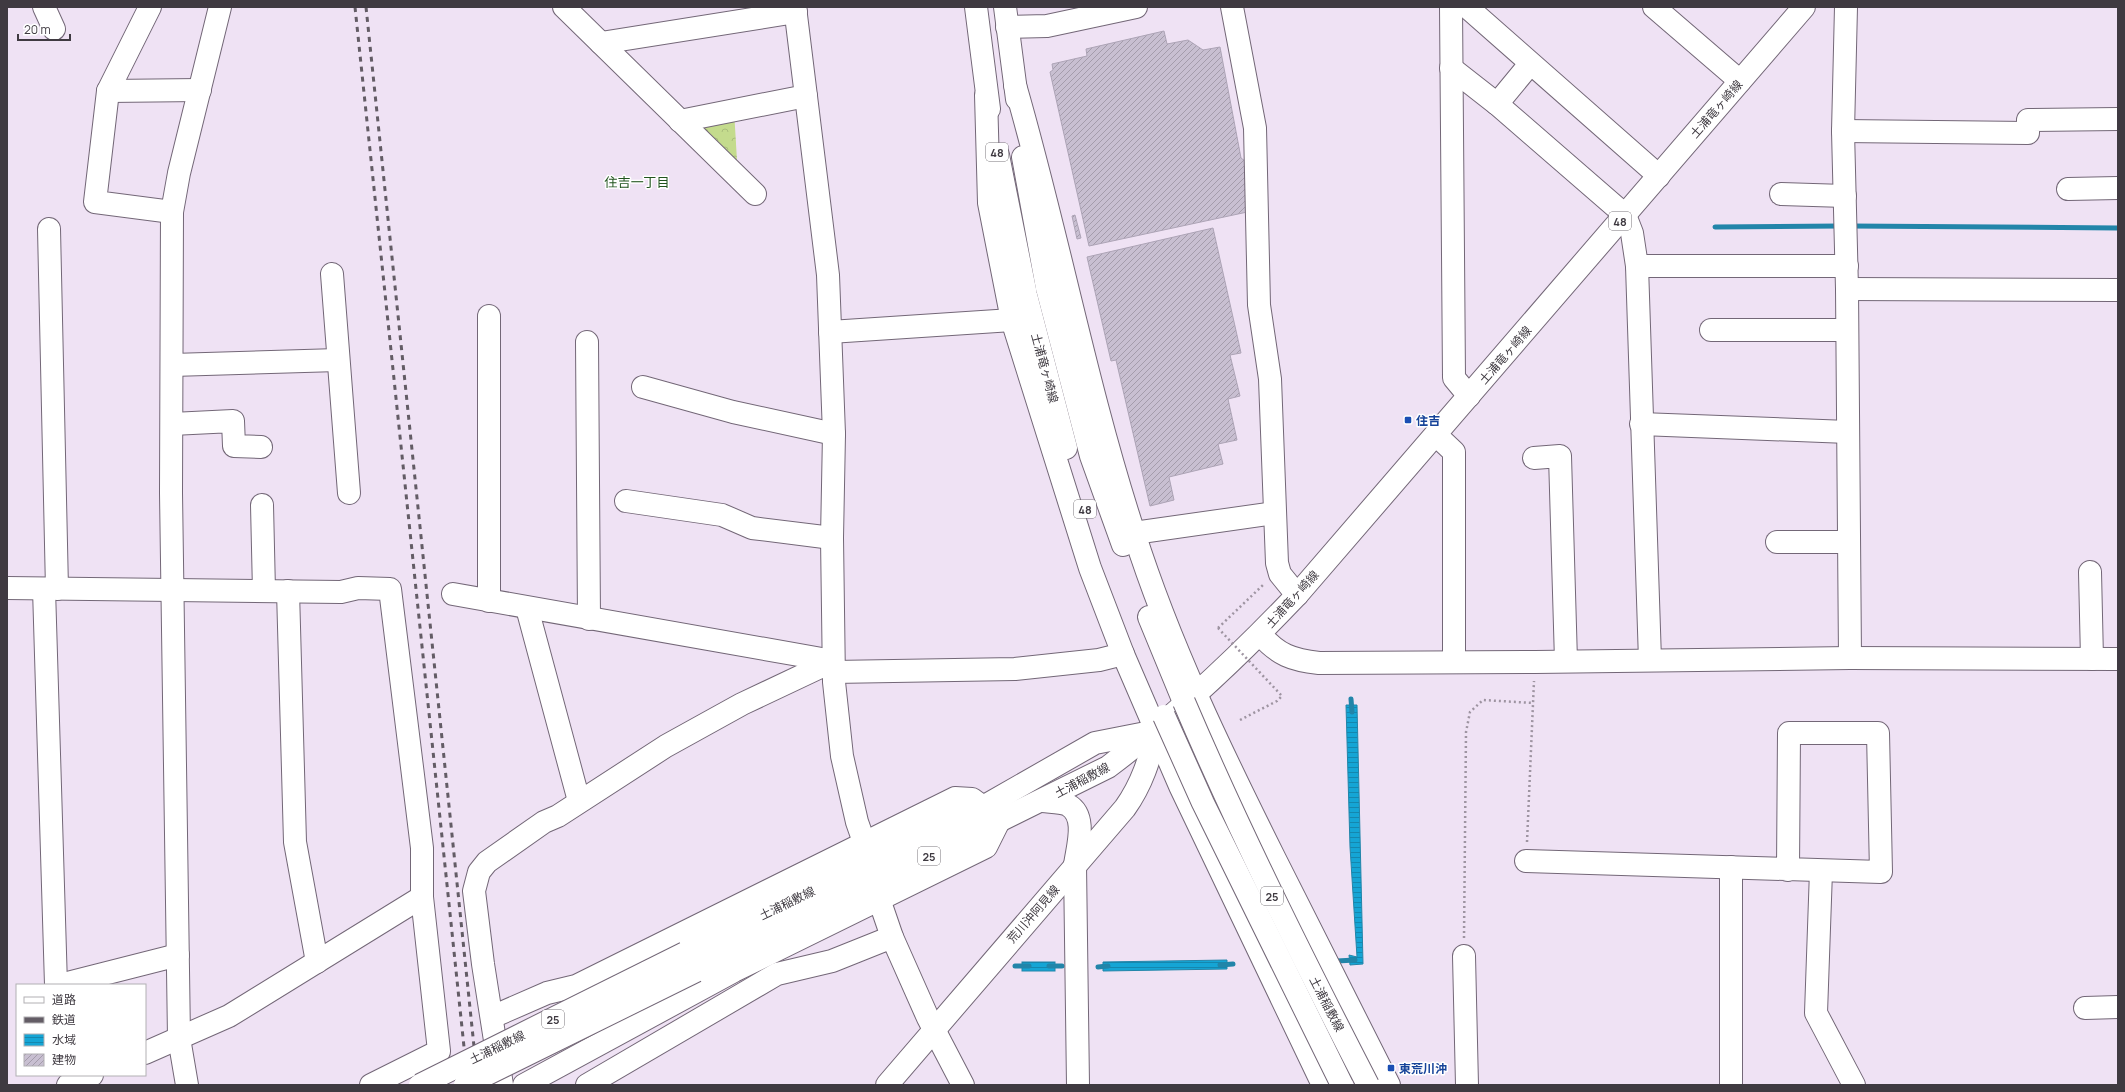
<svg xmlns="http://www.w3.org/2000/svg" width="2125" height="1092" font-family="Manrope,'Noto Sans JP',sans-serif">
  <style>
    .park { fill: url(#park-crowns) }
    .water { fill: url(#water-rules); stroke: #2285a9 }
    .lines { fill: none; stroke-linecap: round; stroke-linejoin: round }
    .stream { stroke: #2285a9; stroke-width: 5 }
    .building { fill: url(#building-hatch); stroke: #ada4b6 }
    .minor-casing { stroke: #736777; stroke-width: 24 }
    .major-casing { stroke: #736777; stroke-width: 24 }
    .path { stroke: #9e94a1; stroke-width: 2.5; stroke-dasharray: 2 3; stroke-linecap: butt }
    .minor { stroke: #fff; stroke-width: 22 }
    .major { stroke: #fff; stroke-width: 22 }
    .rail { stroke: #635c65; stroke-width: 3; stroke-dasharray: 5 5; stroke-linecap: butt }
    .major-bridge-casing { stroke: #736777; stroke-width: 24; stroke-linecap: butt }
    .path-bridge { stroke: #9e94a1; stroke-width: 2.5; stroke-dasharray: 2 3; stroke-linecap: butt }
    .major-bridge { stroke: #fff; stroke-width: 22 }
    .transit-dot { fill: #1a4fb4; stroke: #fff; stroke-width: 1.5 }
    .labels { text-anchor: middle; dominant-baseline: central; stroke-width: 3; stroke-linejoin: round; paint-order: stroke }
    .shield { fill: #fff; stroke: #79757a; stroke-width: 1 }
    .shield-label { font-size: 11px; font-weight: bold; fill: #3f3a41 }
    .street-label { font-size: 12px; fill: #3f3a41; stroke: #fff }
    .transit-label { font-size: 12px; font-weight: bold; fill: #164399; stroke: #fff; text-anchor: start }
    .neighbourhood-label { font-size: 13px; fill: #21541e; stroke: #fff }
  </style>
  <defs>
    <pattern id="park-crowns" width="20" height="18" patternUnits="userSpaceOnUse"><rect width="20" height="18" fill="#c4db8d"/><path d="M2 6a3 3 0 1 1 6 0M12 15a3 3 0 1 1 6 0" fill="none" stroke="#a9bd7b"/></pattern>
    <pattern id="water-rules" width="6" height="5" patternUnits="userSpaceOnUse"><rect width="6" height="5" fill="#15a5d5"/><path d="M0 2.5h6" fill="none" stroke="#1587ae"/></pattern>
    <pattern id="building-hatch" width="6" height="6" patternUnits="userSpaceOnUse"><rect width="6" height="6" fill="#c8bfd1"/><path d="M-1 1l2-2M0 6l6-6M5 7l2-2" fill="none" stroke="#a49cab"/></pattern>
  </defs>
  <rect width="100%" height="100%" fill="#efe2f4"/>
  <polygon class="park" points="734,110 738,177 680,121"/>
  <g class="water">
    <polygon points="1346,705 1357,705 1363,964 1350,965 1349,955 1357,957 1350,847"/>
    <polygon points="1227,960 1227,969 1103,971 1103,962"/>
    <rect x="1022" y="962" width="33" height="9"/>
  </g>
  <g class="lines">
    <g class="stream">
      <polyline points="1850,226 2118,228"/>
      <polyline points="1715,227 1840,226"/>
      <polyline points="1351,699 1352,712"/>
      <polyline points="1337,961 1355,960"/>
      <polyline points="1220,965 1233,964"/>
      <polyline points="1015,966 1029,966"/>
      <polyline points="1049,966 1062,966"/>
      <polyline points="1098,967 1108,966"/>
    </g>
  </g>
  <g class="building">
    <polygon points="1164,31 1167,44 1188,40 1203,50 1220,47 1241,158 1253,167 1252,211 1089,246 1050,72 1053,70 1052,64 1087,56 1086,49"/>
    <polygon points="1075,215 1081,238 1077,239 1072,216"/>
    <polygon points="1213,228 1241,353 1230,355 1240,396 1228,399 1237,440 1218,444 1223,464 1169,477 1174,500 1150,506 1116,360 1111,361 1087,257"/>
  </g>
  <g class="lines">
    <g class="minor-casing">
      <g id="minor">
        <polyline points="44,7 54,29"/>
        <polyline points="150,7 108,91 95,202 172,212"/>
        <polyline points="564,7 755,194"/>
        <polyline points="795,7 828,275 834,434 832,538 834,682 842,756 857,822 864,842"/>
        <polyline points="1232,7 1255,128 1259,305 1270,379 1277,563 1280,574 1297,595"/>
        <polyline points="1451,7 1454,378 1469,396"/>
        <polyline points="1467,7 1659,176"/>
        <polyline points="1654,7 1740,81"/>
        <polyline points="1846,7 1843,131 1847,289 1850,658"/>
        <polyline points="1007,27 1047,26 1136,7"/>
        <polyline points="601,43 796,12"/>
        <polyline points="1451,68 1497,104 1625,215 1632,233 1637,266 1650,660"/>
        <polyline points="108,91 200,90"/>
        <polyline points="1497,104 1530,64"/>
        <polyline points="680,121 806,96"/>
        <polyline points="1843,131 2028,133 2028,120 2118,119"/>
        <polyline points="2068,189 2118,188"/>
        <polyline points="1781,194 1845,196"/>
        <polyline points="49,229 57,589"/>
        <polyline points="1637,266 1847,266"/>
        <polyline points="332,274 349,493"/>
        <polyline points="1847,289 2118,290"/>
        <polyline points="489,316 489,601"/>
        <polyline points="1711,330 1847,330"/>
        <polyline points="830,332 1012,320"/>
        <polyline points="587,342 589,619"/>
        <polyline points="172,365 338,360"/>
        <polyline points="643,387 733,412 834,434"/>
        <polyline points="172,424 233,421 234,446 261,447"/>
        <polyline points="1641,424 1848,432"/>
        <polyline points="1436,435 1454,452 1454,662"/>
        <polyline points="1534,458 1560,456 1566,661"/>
        <polyline points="626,501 722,515 752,528 832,538"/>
        <polyline points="262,505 264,591"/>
        <polyline points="1134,533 1274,513"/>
        <polyline points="1777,542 1848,542"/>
        <polyline points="2090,572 2092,659"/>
        <polyline points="7,588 341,592 358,588 390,589 422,848 422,897 439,1051 371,1085"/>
        <polyline points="44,589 56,985"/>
        <polyline points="288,591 295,842 317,962"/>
        <polyline points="453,594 833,661"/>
        <polyline points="527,608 579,801"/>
        <path d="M1260,634C1278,655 1292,660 1319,663L1535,662L1850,658L2118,659"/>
        <polyline points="833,672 1015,669 1099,660 1123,654"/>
        <polyline points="1526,861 1881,872 1878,733 1789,733 1788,870"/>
        <polyline points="1075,865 1078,1085"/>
        <polyline points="1821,871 1816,1013 1854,1085"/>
        <polyline points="879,899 892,937"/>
        <polyline points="1464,956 1467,1085"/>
        <polyline points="60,985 178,955"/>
        <polyline points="2085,1008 2118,1007"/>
        <polyline points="492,1017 547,993 576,986 955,798 972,799 983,807"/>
        <polyline points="145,1053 229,1016 422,897"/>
        <polyline points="68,1085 92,1075"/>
        <polyline points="187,1085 179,1038 171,493 172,212 179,173 220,7"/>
        <polyline points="502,1085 483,964 474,891 479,872 487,862 544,822 558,816 666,746 742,704 833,661"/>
        <polyline points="524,1085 734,971 986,847 998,823"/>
        <polyline points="587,1085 777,974 832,961 892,937 928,1018 963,1085"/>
        <polyline points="1731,1085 1731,867"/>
      </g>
    </g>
    <g class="major-casing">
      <g id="major">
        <polyline points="976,7 989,109"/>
        <polyline points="1005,7 1017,99"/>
        <path d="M1015,85C1058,233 1086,386 1134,533C1170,646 1222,753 1275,859C1313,934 1351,1010 1389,1085"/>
        <polyline points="986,95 989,203 1012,320 1090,568 1123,654 1180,786 1323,1085"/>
        <polyline points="998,155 1026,295 1066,448"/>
        <polyline points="1023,157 1047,288 1091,456 1123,545"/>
        <polyline points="1149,617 1184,702"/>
        <path d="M1043,801C1050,802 1062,802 1068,805C1088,816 1077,848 1075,865"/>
        <polyline points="685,953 983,807 1095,743 1151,732"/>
        <path d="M696,971L1108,767C1177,715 1238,657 1297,595L1804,7"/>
        <path d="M887,1085L1125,808C1142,784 1150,759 1156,731"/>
      </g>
    </g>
    <g class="path">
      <polyline points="1218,628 1263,585"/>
      <polyline points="1240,720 1277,701 1282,696"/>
      <polyline points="1527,842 1534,681"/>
      <polyline points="1464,938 1466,732 1470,712 1483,700 1533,703"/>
    </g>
    <use href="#minor" class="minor"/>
    <use href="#major" class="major"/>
    <g class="rail">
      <polyline points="355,7 468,1085"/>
      <polyline points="366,7 478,1085"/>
    </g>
    <g class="major-bridge-casing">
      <g id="major-bridge">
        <path d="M1184,702C1240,833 1303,959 1368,1085"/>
        <polyline points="1164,716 1203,803 1342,1085"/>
        <polyline points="420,1085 685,953"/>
        <polyline points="465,1085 696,971"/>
      </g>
    </g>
    <polyline class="path-bridge" points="1218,628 1282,696"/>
    <use href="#major-bridge" class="major-bridge"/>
  </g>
  <g class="transit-dot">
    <rect x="1404" y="416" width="8" height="8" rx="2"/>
    <rect x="1387" y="1064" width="8" height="8" rx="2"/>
  </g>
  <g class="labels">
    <g class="shield">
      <rect x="986" y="143" width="22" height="18" rx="3"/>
      <rect x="1609" y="212" width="22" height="18" rx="3"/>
      <rect x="1074" y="500" width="22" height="18" rx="3"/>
      <rect x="918" y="847" width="22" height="18" rx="3"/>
      <rect x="1261" y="887" width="22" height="18" rx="3"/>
      <rect x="542" y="1010" width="22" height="18" rx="3"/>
    </g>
    <g class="shield-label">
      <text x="997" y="152">48</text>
      <text x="1620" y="221">48</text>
      <text x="1085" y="509">48</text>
      <text x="929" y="856">25</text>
      <text x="1272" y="896">25</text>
      <text x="553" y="1019">25</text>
    </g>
    <g class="street-label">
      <text transform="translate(1716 109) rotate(-49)">土浦竜ヶ崎線</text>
      <text transform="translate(1505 355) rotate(-49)">土浦竜ヶ崎線</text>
      <text transform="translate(1045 368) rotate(75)">土浦竜ヶ崎線</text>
      <text transform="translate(1292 599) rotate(-48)">土浦竜ヶ崎線</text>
      <text transform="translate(1082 780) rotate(-28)">土浦稲敷線</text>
      <text transform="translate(787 903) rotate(-26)">土浦稲敷線</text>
      <text transform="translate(1033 914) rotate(-49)">荒川沖阿見線</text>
      <text transform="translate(1327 1004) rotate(63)">土浦稲敷線</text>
      <text transform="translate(497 1047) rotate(-26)">土浦稲敷線</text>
    </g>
    <g class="transit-label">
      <text x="1416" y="420">住吉</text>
      <text x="1399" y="1068">東荒川沖</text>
    </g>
    <g class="neighbourhood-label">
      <text x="637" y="182">住吉一丁目</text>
    </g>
  </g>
  <rect width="2125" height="1092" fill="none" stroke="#3f3a41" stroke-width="16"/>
  <rect x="16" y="984" width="130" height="92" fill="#ffffff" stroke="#b2b0b3"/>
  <rect x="24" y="997" width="20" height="6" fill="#ffffff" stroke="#b2b0b3"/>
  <text x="52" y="1004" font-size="12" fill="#3f3a41">道路</text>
  <rect x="24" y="1017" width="20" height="6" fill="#635c65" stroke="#b2b0b3"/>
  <text x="52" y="1024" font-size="12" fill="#3f3a41">鉄道</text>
  <rect x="24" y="1034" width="20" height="12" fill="url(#water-rules)" stroke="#b2b0b3"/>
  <text x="52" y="1044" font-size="12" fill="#3f3a41">水域</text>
  <rect x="24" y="1054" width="20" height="12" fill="url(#building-hatch)" stroke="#b2b0b3"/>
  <text x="52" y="1064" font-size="12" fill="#3f3a41">建物</text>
  <path d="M18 34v6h52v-6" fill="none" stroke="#3f3a41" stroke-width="2"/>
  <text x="24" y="34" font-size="12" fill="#3f3a41" stroke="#ffffff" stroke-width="3" paint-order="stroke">20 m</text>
</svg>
